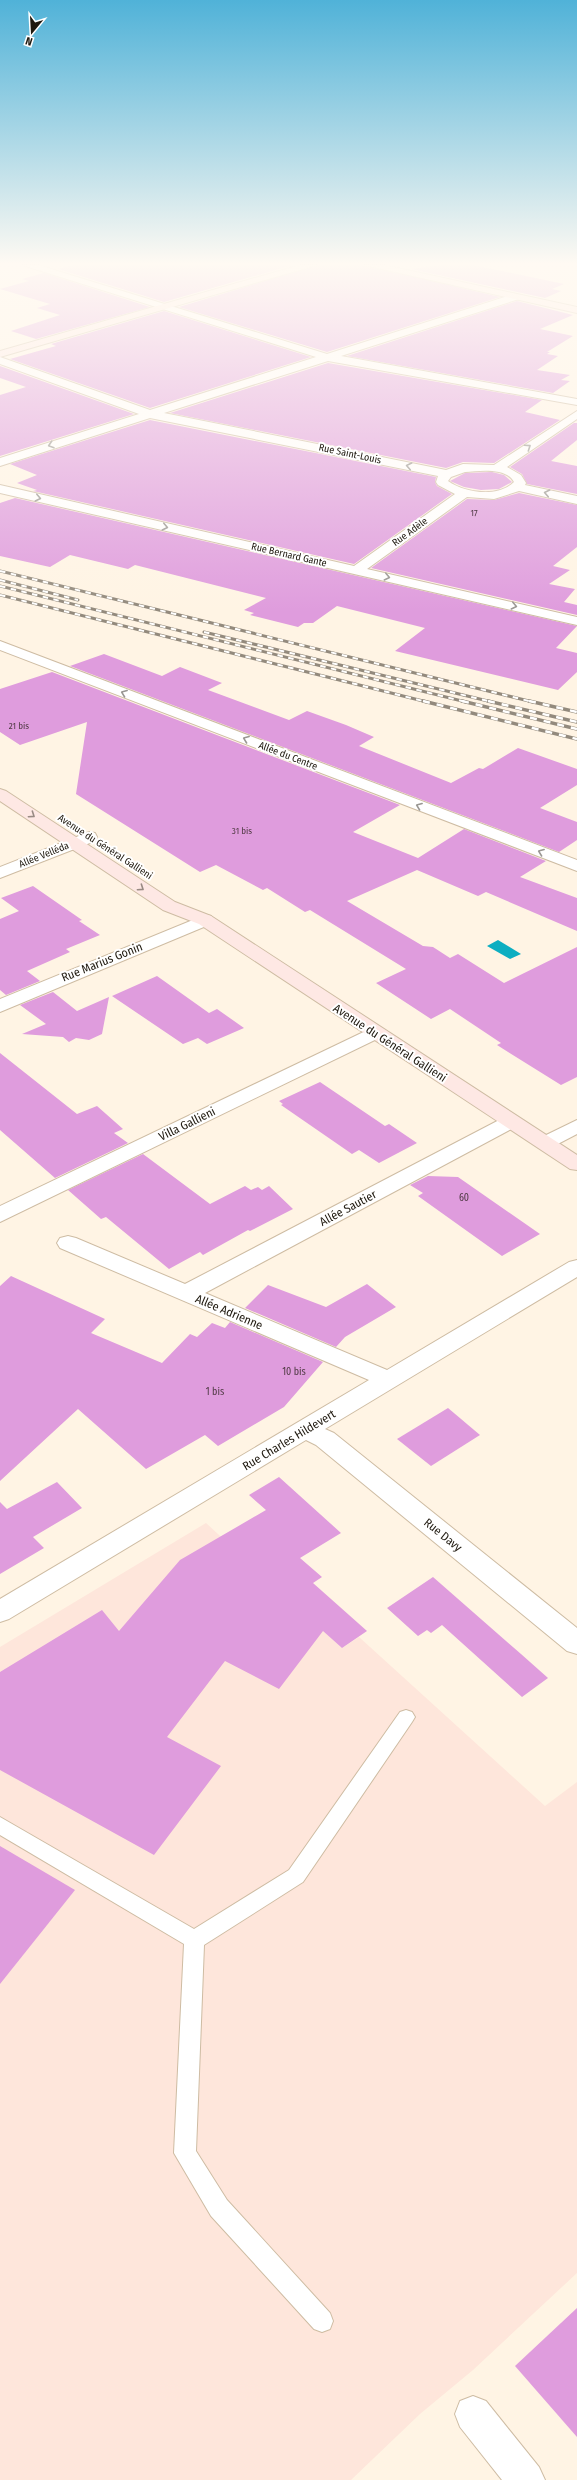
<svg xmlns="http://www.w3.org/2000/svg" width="577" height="2480" font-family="'Fira Sans Condensed',sans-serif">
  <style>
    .commercial { fill: #fee6db }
    .water { fill: #0daec1 }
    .building { fill: #df9cdd }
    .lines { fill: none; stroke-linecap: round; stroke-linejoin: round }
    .lane-casing { stroke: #cebca3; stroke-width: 2 }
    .street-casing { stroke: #cebca3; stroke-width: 2 }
    .secondary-casing { stroke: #cebca3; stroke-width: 2 }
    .lane { fill: #fff; fill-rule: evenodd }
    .street { fill: #fff; fill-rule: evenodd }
    .secondary { fill: #fee8e4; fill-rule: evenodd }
    .rail-far1-casing { stroke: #938a7d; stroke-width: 3 }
    .rail-casing { stroke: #938a7d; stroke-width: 3.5 }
    .rail-far1 { stroke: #fff; stroke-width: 2; stroke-dasharray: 5.5; stroke-linecap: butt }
    .rail { stroke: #fff; stroke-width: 2.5; stroke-dasharray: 7; stroke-linecap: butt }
    .oneway { stroke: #9a9793 }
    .oneway2 { stroke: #998a84 }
    .labels { text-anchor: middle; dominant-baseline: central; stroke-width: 4; stroke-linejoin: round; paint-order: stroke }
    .far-number-label { font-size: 9px; fill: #4e3942 }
    .far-street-label { font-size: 10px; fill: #1e180e; stroke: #fff }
    .number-label { font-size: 10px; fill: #4e3942 }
    .street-label { font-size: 12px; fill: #1e180e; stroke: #fff }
  </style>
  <rect width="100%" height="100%" fill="#fff4e4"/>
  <polygon class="commercial" points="206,1523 342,1648 359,1637 545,1806 577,1782 577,2273 473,2370 420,2414 351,2480 0,2480 0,1647"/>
  <polygon class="water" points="498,940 521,954 510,959 487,946"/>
  <g class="building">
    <polygon points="73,265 293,265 164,302 58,269"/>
    <polygon points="318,265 363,265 500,297 327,352 179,307"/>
    <polygon points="440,265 473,265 564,284 552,289 561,291 545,298 411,269"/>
    <polygon points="44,273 150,307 36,339 11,331 60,315 37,308 50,304 0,289 29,281 22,279"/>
    <polygon points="517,301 573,315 540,329 573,336 547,352 550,352 547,354 558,356 537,370 570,375 561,380 570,381 553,393 347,356"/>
    <polygon points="164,311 311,357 150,408 10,359 56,346 51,344"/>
    <polygon points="328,363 542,400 525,412 560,420 494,463 463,462 446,468 170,413"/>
    <polygon points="0,366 134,414 0,456 0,395 26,387 0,378"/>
    <polygon points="150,420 436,477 435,482 437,486 452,494 354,564 33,491 37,490 17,483 37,475 10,464"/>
    <polygon points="574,423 577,423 577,440 551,461 577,466 577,494 527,484 522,474 510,467"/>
    <polygon points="492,472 504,475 512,482 499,489 481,490 464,487 450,481 465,473"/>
    <polygon points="519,493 577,505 577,547 553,566 570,570 549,584 575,589 564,602 577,605 577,615 371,568 467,499 494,500"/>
    <polygon points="15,498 577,626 556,648 577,653 577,672 558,690 395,651 425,628 337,606 313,623 304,623 298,627 250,615 254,613 244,610 266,598 135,565 128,569 70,555 50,567 0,556 0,503"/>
    <polygon points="104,654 162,676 180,667 222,683 208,690 289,720 307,711 346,725 374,737 359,746 451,783 479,768 483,769 518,748 577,769 577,785 540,808 577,822 577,840 559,852 70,666"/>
    <polygon points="52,672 400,805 353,832 418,858 464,829 546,861 520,877 577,898 577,931 486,892 478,896 417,870 347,901 423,946 433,947 450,958 458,954 504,983 577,947 577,1077 561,1085 497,1045 501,1043 450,1009 431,1019 376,983 406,969 310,910 305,912 267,888 263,890 216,865 200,872 76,794 87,722 20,745 0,732 0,689"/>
    <polygon points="33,886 82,920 79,921 100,935 66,949 70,952 27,971 40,981 6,995 0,990 0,919 19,911 1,898"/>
    <polygon points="157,976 209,1013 217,1009 244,1028 207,1044 198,1038 183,1044 112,996"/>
    <polygon points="53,992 77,1011 109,997 102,1034 89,1040 76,1038 69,1042 63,1037 22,1034 46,1024 20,1005"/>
    <polygon points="0,1053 77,1114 97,1106 123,1129 114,1133 128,1143 55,1178 0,1130"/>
    <polygon points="320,1082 385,1126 389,1124 417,1143 379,1163 359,1150 352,1154 281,1105 283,1104 279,1101"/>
    <polygon points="143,1154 210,1204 245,1186 251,1190 258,1187 262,1190 269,1186 293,1209 250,1231 248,1230 203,1255 200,1252 169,1269 106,1217 101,1219 68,1190"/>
    <polygon points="428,1176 458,1177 540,1234 502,1256 418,1196 423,1193 410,1185"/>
    <polygon points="11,1276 105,1319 91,1333 162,1363 190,1334 197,1337 212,1323 225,1328 230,1322 323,1362 284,1407 218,1446 205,1435 146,1469 78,1409 0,1481 0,1286"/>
    <polygon points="367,1284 396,1307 345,1337 336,1347 245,1308 268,1285 326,1307"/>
    <polygon points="448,1408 480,1435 431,1466 397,1439"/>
    <polygon points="279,1477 341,1533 300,1558 322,1577 313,1583 367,1631 342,1648 323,1631 279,1689 225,1661 167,1737 221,1766 154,1855 0,1770 0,1672 102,1610 119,1631 180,1560 266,1510 249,1495"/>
    <polygon points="57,1482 82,1508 33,1537 44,1548 0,1574 0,1502 7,1509"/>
    <polygon points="433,1577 521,1654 548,1678 522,1697 442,1625 431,1633 427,1630 418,1636 387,1608"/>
    <polygon points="0,1846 75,1890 0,1984"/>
    <polygon points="577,2308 577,2437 515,2366"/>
  </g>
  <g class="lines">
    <g class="lane-casing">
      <polygon id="lane" points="406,1710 412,1712 415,1717 412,1722 303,1882 204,1945 196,2151 227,2200 330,2313 333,2321 330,2329 322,2332 314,2329 211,2216 174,2153 184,1944 0,1835 0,1817 194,1929 289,1870 400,1712"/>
    </g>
    <g class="street-casing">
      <g id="street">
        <path d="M22,265H38L327,354L511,295H519V299L341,356L577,399V405L328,361L164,413L446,470L463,464L494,465L577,411V419L507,467L521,475L526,483L525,485L577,496V504L519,491L494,499L467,497L367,569L577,617V625L0,493V485L354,566L455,494L438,485L436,482L438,476L150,418L0,466V458L139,414L0,364V357L150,410L316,357ZM465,472C479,471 506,467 514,482C498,498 465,493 448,481L451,477Z"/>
        <polygon points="0,641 577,860 577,871 0,650"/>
        <polygon points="89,832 95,833 97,837 95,841 0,878 0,867"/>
        <polygon points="205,915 211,916 214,920 211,924 0,1012 0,999"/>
        <polygon points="374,1027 381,1029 384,1033 381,1037 0,1222 0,1206"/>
        <polygon points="510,1116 517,1118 520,1122 517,1126 205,1293 387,1370 569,1262 577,1260 577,1277 325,1429 334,1433 577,1628 577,1654 567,1651 316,1445 306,1440 9,1619 0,1622 0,1599 369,1380 60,1248 57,1243 60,1238 68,1236 76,1238 185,1284 503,1118"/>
        <polygon points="577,1120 577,1134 552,1147 545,1149 538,1147 535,1143 538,1139"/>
        <polygon points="473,2396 486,2401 539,2467 545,2480 502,2480 460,2427 455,2414 460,2401"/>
      </g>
    </g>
    <g class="secondary-casing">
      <g id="secondary">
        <polygon points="300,265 317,265 0,357 0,351"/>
        <polygon points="364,265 384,265 577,307 577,313"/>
        <polygon points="0,789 6,791 175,902 211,916 577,1155 577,1170 570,1169 199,924 163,910 0,801"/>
      </g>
    </g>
    <use href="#lane" class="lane"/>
    <use href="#street" class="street"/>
    <use href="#secondary" class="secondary"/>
    <g class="rail-far1-casing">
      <g id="rail-far1">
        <polyline points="0,571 533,702"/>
        <polyline points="0,580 78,600"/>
        <polyline points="0,586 466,702"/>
        <polyline points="0,595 427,702"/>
        <polyline points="204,632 492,702"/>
      </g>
    </g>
    <g class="rail-casing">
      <g id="rail">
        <polyline points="423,701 577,739"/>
        <polyline points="462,701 577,729"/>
        <polyline points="488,701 577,722"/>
        <polyline points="529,701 577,712"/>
      </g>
    </g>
    <use href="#rail-far1" class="rail-far1"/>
    <use href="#rail" class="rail"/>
  </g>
  <defs><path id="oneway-chevron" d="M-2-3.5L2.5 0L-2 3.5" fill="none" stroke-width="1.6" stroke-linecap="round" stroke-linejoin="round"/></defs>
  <g class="oneway">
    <use href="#oneway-chevron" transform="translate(51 445) rotate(162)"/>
    <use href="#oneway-chevron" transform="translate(528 447) rotate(-34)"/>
    <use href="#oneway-chevron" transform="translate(409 466) rotate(-168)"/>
    <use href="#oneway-chevron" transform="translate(547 493) rotate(-168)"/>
    <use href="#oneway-chevron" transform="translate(38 498) rotate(13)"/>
    <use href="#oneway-chevron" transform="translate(165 527) rotate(13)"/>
    <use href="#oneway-chevron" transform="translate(387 577) rotate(13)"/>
    <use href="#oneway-chevron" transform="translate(514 606) rotate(13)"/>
    <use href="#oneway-chevron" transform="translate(124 693) rotate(-159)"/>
    <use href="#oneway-chevron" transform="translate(246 739) rotate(-159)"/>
    <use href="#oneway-chevron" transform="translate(419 806) rotate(-159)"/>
    <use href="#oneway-chevron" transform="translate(541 852) rotate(-159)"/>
  </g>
  <g class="oneway2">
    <use href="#oneway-chevron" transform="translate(32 815) rotate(34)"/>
    <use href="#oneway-chevron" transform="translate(141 888) rotate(34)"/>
  </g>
  <linearGradient id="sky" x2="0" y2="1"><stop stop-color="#50b2d8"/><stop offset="0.43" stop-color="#fffaf3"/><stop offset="1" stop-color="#fffaf3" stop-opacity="0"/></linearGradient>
  <rect width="577" height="613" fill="url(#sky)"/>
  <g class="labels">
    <g class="far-number-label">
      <text x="474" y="513">17</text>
      <text x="19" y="726">21 bis</text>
      <text x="242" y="831">31 bis</text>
    </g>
    <g class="far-street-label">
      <text transform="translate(350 454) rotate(12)">Rue Saint-Louis</text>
      <text transform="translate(410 532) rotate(-36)">Rue Adèle</text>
      <text transform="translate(289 555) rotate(13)">Rue Bernard Gante</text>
      <text transform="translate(288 756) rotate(21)">Allée du Centre</text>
      <text transform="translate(105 847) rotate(33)">Avenue du Général Gallieni</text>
      <text transform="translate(44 855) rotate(-22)">Allée Velléda</text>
    </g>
    <g class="number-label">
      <text x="464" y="1198">60</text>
      <text x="294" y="1372">10 bis</text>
      <text x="215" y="1392">1 bis</text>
    </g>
    <g class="street-label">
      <text transform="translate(102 962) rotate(-22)">Rue Marius Gonin</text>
      <text transform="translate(390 1043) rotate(33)">Avenue du Général Gallieni</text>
      <text transform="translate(187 1124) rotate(-26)">Villa Gallieni</text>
      <text transform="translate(348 1208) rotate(-28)">Allée Sautier</text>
      <text transform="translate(229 1312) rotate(23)">Allée Adrienne</text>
      <text transform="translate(289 1440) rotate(-31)">Rue Charles Hildevert</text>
      <text transform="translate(443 1535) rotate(39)">Rue Davy</text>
    </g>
  </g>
  <g transform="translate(32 32) rotate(198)" stroke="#ffffff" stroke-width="3" paint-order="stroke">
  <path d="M0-3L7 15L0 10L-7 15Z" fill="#1e180e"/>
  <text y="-6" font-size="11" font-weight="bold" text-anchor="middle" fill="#1e180e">N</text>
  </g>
</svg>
